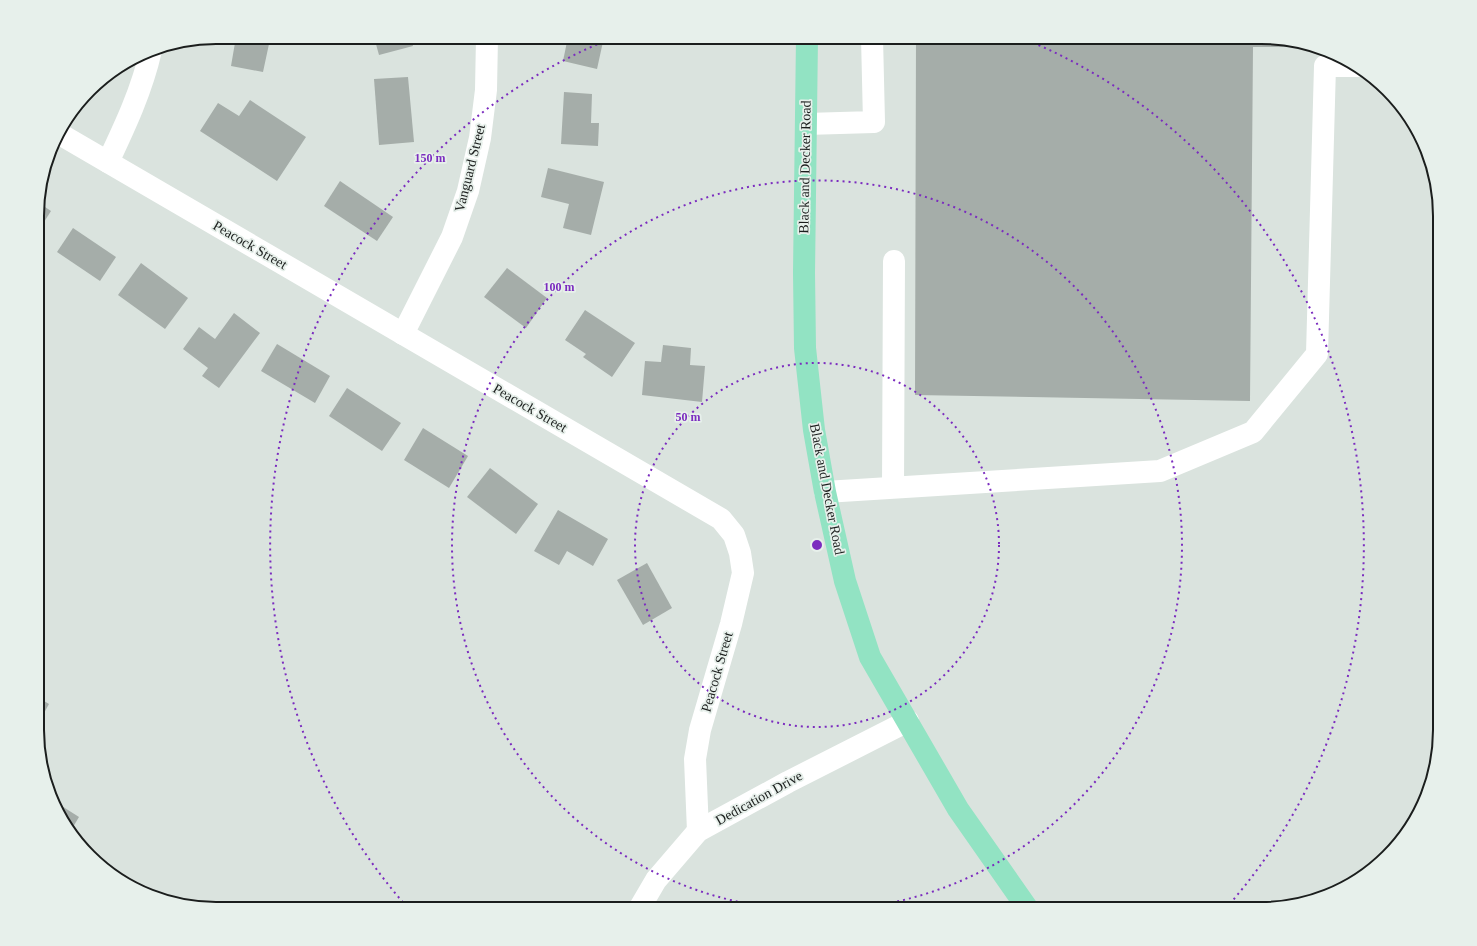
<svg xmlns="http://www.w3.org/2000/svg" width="1477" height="946" font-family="'Times New Roman',serif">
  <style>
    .building { fill: #a5ada9 }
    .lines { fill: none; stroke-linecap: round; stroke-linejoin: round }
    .minor { stroke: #fff; stroke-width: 22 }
    .major { stroke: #92e3c3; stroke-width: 22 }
    .ring { fill: none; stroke: #7b2cbf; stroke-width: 2; stroke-dasharray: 2 4 }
    .labels { text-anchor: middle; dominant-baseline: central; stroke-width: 3.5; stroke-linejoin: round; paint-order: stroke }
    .street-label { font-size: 14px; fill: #1b1e1d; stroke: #e7f0eb }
    .rim { fill: none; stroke: #1b1e1d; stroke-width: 2 }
    .centre { fill: #7b2cbf; stroke: #e7f0eb; stroke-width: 2 }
    .ring-label { font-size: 12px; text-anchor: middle; font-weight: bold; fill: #7b2cbf; stroke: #e7f0eb; stroke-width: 3.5; stroke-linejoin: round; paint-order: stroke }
  </style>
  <rect width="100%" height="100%" fill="#dae3de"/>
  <g class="building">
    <polygon points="236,37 272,37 271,44 269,44 263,72 231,66"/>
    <polygon points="374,37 410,37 413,46 379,55"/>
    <polygon points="568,37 604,37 597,69 563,61"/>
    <polygon points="916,37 1262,37 1308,43 1317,47 1253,47 1250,401 915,395"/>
    <polygon points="408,77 414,142 379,145 374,79"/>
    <polygon points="564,92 592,94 591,123 599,123 598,146 561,144"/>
    <polygon points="250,100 306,137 277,181 200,131 218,103 239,116"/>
    <polygon points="548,168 604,182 591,235 563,228 569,204 541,197"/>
    <polygon points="340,181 393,217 377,241 324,206"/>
    <polygon points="39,203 51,211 39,230"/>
    <polygon points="73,228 116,257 100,281 57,252"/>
    <polygon points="141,263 188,298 165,329 118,295"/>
    <polygon points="507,268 547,298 526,328 484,297"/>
    <polygon points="585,310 635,343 612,377 583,357 586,354 565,340"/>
    <polygon points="234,313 260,333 219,388 202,376 208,368 183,349 199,327 215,339"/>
    <polygon points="277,344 330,376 315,403 261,371"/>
    <polygon points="663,345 691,348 690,365 705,366 702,402 642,395 645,361 661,362"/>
    <polygon points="347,388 401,423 382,451 329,416"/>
    <polygon points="423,428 468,456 449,488 404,460"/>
    <polygon points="490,468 538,504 516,534 467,497"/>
    <polygon points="558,510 608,539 593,566 567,551 559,565 534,551"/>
    <polygon points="647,563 672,608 643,625 617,580"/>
    <polygon points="39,698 49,704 39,722"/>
    <polygon points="57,803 79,817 70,832 67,829"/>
  </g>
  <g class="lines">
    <g class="minor">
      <polyline points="806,124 874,122 872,37"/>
      <polyline points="58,133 721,519 734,535 740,553 743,573 731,624 700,730 695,759 698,831"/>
      <path d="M108,162C125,126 142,90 151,50"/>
      <polyline points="403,334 452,237 468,191 480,138 486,90 487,37"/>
      <polyline points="893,487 894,261"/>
      <polyline points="825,492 1160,471 1253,432 1317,354 1325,66 1358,66"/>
      <polyline points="639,909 656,880 698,831 788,782 908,721"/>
    </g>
    <polyline class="major" points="807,37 804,273 805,348 814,430 825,492 845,581 870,657 958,809 1028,909"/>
  </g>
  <g class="ring">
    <circle cx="817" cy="545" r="182"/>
    <path d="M785 909A365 365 0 1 1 849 909"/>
    <path d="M407 907A547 547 0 0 1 612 38M1022 38A547 547 0 0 1 1227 907"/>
  </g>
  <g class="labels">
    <g class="street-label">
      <text transform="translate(805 167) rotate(-89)">Black and Decker Road</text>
      <text transform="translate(470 168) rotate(-76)">Vanguard Street</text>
      <text transform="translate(250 245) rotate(30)">Peacock Street</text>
      <text transform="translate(530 408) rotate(30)">Peacock Street</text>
      <text transform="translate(827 489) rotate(79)">Black and Decker Road</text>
      <text transform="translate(717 672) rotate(-74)">Peacock Street</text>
      <text transform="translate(759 798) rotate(-29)">Dedication Drive</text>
    </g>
  </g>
  <path d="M0 0H1477V946H0ZM216 44H1261A172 172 0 0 1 1433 216V730A172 172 0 0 1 1261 902H216A172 172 0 0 1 44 730V216A172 172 0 0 1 216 44Z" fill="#e7f0eb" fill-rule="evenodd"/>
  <path class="rim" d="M216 44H1261A172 172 0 0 1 1433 216V730A172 172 0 0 1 1261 902H216A172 172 0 0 1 44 730V216A172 172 0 0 1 216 44Z"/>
  <circle cx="817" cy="545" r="6" class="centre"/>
  <g class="ring-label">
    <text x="430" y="162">150 m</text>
    <text x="559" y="291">100 m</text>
    <text x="688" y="421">50 m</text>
  </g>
</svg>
